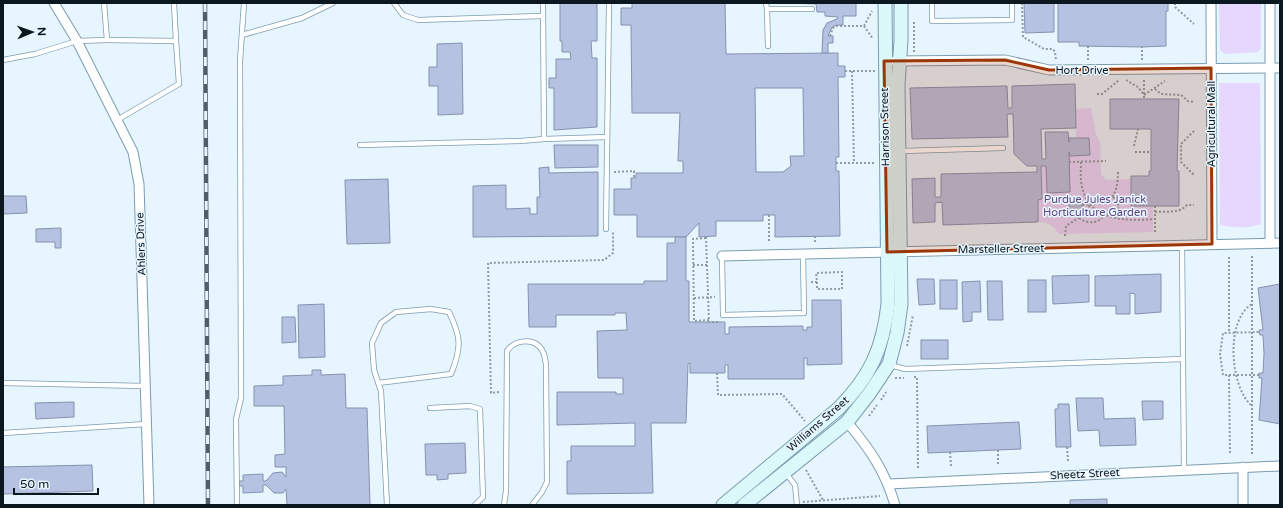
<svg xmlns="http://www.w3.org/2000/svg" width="1283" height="508" font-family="'Varela Round',sans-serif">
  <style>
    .green { fill: #e5d7fe }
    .building { fill: #b6c2e2; stroke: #8691b0; fill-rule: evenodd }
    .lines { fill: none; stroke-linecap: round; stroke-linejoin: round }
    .service-casing { stroke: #7b9cb0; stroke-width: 6 }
    .minor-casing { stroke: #7b9cb0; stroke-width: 11 }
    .secondary-casing { stroke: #7b9cb0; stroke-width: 15 }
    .path { stroke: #8e9ba4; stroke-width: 2; stroke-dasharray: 2 2; stroke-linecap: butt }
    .service { stroke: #fff; stroke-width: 4.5 }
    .minor { stroke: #fff; stroke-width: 9 }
    .secondary { stroke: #dbf8fb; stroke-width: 13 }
    .rail-casing { stroke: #515e67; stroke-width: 4.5 }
    .rail { stroke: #e7f5fe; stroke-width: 3; stroke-dasharray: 9; stroke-linecap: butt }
    .marked { fill: #9b3608; fill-opacity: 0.2; stroke: #9b3608; stroke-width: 3; stroke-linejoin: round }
    .labels { text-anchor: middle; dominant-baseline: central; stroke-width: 3; stroke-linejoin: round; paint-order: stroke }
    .street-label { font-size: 11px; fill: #0b1820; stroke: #e7f5fe }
    .park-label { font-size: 11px; fill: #604783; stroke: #e7f5fe }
  </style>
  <rect width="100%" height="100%" fill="#e7f5fe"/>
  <g class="green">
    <polygon points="1219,3 1261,3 1261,47 1258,52 1225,54 1220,50"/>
    <path d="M1219,83H1260L1261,224C1247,229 1235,228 1220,225Z"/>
    <path d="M1091,108L1096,135L1100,142L1101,174L1106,180L1131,179L1153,206V232L1059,234C1054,226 1048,222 1038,222V200L1042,199L1041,166H1046L1047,193L1070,192L1069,152L1070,156L1090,155L1089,138H1076L1075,109Z"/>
  </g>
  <g class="building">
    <polygon points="560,3 597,3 597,41 591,41 592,58 597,58 597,127 554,130 554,88 549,88 549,78 556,78 556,59 571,59 570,52 562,52 562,41 560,41"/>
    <path d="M632,3H725L726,54L838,53V66H845V77H838L839,157H836V171H839L840,236L775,237V215H763V221H716V236L699,237V223L686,237H637V215H614V189H631V178H636V173H683V161H678L680,113H632L631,25H621V8H632ZM755,88H803L804,156H790L791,166L783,172H756Z"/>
    <polygon points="787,3 856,3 856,16 843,16 843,25 837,25 832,27 828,36 833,36 833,43 828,43 828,53 822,53 823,30 827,23 837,19 838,17 825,16 825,12 817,12 816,4"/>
    <polygon points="1024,3 1054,3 1054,32 1025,33"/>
    <polygon points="1058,3 1168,3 1168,11 1166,11 1166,46 1142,47 1079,46 1079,42 1058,42"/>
    <polygon points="462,43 463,114 438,115 438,86 429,86 429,67 437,67 437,44"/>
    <polygon points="1075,84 1076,128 1041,129 1042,159 1046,159 1045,132 1068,132 1069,142 1069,138 1089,138 1090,155 1070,156 1069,152 1070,192 1047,193 1046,166 1041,166 1042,199 1038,200 1038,222 943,225 942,202 935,203 935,222 913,223 912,179 935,178 935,197 941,197 941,174 1037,172 1037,166 1027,166 1014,154 1013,114 1007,114 1008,137 912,139 910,88 1007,86 1008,108 1012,108 1012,86"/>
    <polygon points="1110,99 1179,99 1177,171 1179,171 1179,206 1131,206 1131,176 1149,176 1149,171 1151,171 1151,129 1110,129"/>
    <polygon points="554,145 598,145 598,167 555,168"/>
    <polygon points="549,167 549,173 598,172 598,236 473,237 473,186 506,185 506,209 530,208 530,214 537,214 537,197 540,197 539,168"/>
    <polygon points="388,179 390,243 347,244 345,180"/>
    <polygon points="3,196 26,196 27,213 3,214"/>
    <rect x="1069" y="200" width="13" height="10"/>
    <polygon points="61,228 61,248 55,248 55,242 36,242 36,229"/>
    <polygon points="675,237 686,237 686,281 689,281 689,322 725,322 725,334 729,334 729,327 803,326 803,330 807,330 807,327 812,327 812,300 841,300 842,364 807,365 807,358 804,358 804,379 728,379 728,365 725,365 725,373 690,373 690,363 688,364 686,423 651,423 653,493 567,494 567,461 571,461 571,446 635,446 635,423 557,425 557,392 616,392 616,394 623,394 623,378 598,378 597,331 627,330 626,313 615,313 615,315 556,315 556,327 529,327 528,284 644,284 644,281 667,281 667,243 675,243"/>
    <polygon points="1161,274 1161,312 1135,314 1135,294 1130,293 1130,314 1116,314 1116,306 1095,306 1095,276"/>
    <polygon points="1089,275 1089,302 1053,304 1052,276"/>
    <polygon points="917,279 934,279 935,304 919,305"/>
    <rect x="940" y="280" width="17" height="29"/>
    <rect x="1028" y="280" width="18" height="32"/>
    <polygon points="980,281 981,312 972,312 972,321 963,322 962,282"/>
    <polygon points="987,281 1002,281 1003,320 988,320"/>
    <polygon points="1280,284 1280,424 1259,420 1262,378 1259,378 1259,373 1263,373 1264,354 1263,335 1260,335 1259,332 1259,330 1263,330 1258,288"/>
    <polygon points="324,304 325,357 299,358 298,305"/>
    <polygon points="282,317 295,317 296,342 282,343"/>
    <rect x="921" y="340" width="27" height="19"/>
    <polygon points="312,370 321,370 321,375 345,374 346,408 367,408 370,505 287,505 286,489 283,493 274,493 266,485 263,485 263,492 243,493 243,486 239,486 239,481 243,481 243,475 263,474 263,481 266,481 273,473 282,472 286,477 286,467 275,467 275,455 285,454 284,406 254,406 254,386 283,385 283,376 312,375"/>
    <polygon points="1076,398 1103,398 1104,419 1135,418 1136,445 1100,446 1099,430 1078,431"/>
    <polygon points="1142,401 1163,401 1163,419 1143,420"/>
    <polygon points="74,402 74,417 36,419 35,403"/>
    <polygon points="1058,404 1069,404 1071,447 1056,447 1055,409 1058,409"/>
    <polygon points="1019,422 1021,449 928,453 927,426"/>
    <polygon points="465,443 466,473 448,474 448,479 437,480 437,475 426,475 425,444"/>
    <polygon points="92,465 93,491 3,494 3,467"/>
    <polygon points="1107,499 1107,505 1070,505 1070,500"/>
  </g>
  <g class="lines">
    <g class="service-casing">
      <g id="service">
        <polyline points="394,3 403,15 418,20 543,16"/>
        <polyline points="543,3 544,139 607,137"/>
        <polyline points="766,3 767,9 812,9"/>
        <polyline points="932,3 932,21 1012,20 1012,3"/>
        <polyline points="767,9 768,46"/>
        <polyline points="242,35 302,18 333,3"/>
        <polyline points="107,40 176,41 174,3"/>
        <polyline points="3,60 35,54 77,41 107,40 104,3"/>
        <polyline points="117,120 179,84 176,41"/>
        <polyline points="360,145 521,141 544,139"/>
        <polyline points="901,151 1003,148"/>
        <polyline points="606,229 609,3"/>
        <polyline points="1182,245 1184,470"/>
        <polyline points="722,256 723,315 804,313 803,254"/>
        <polyline points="890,365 905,369 1183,359"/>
        <polyline points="3,383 145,386"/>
        <path d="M378,383L451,374C462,347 461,337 449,312L431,309L396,312L381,323L372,343L374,370L381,391L387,505"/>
        <polyline points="430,408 470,406 480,409 483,497 475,505"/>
        <polyline points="3,433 146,424"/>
        <polyline points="785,472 795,485 797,505"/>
        <polyline points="237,505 236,419 241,398 240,61 244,3"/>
        <path d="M504,505L506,491L507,351C515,339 536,337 543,352C545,355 545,360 546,364L547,482L542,492L532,505"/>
      </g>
    </g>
    <g class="minor-casing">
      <g id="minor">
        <polyline points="54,3 77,41 133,152 139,184 149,505"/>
        <polyline points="1211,3 1212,244"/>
        <polyline points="1270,3 1270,243"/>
        <polyline points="895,61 1005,60 1049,70 1280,68"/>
        <polyline points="722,256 1280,243"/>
        <path d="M847,422C870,449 885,471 895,505"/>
        <polyline points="1243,467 1243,505"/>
        <polyline points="889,484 1280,466"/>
      </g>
    </g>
    <g class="secondary-casing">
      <g id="secondary">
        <path d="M723,505L838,409C870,377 883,349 888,304L885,3"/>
        <polyline points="744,505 847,422 869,394 889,364 897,333 901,304 898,85 901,40 901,3"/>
      </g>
    </g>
    <g class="path">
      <polyline points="1022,3 1023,37 1044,49 1053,49 1055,52 1056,60"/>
      <polyline points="1175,3 1175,7 1194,24"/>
      <polyline points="864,26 872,11"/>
      <polyline points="830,36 833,28 837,26 864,26 873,39"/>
      <polyline points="1088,46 1088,60"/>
      <polyline points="914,52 914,22"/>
      <polyline points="1142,60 1142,47"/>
      <polyline points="845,71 875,71"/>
      <polyline points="852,71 854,163"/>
      <polyline points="1126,80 1138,87 1144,95 1165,81"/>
      <polyline points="1144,80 1144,99"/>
      <polyline points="1155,89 1161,94 1181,95 1188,101 1194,102"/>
      <polyline points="1097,94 1102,94 1119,80"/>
      <polyline points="1194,131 1181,144 1181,162 1194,175"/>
      <polyline points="1134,146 1138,129"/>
      <polyline points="1135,152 1151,152"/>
      <polyline points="1069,162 1106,161"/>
      <path d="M1081,162C1081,170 1080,179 1082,187C1090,222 1127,221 1155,219"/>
      <polyline points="836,163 876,163"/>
      <polyline points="614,172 634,171 634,178"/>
      <path d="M1113,197C1120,203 1119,211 1117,219"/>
      <path d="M1082,205C1111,204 1118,199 1118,170"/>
      <polyline points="1155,206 1155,234"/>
      <path d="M1155,212C1166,211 1179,214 1187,205H1194"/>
      <path d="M1079,218C1088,224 1098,224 1105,215"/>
      <polyline points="815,236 815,244"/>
      <polyline points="1065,236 1066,226 1083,215 1090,205"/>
      <polyline points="706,237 709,322 719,322"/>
      <polyline points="706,238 693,239 694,321 709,320"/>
      <polyline points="769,241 769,215"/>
      <polyline points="1252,256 1252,454"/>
      <polyline points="1229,257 1229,333"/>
      <polyline points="693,265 707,265"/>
      <polyline points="811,282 817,282 816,273 842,272 842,289 817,289 817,282"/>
      <polyline points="694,298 715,297"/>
      <polyline points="907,346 913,315"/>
      <polyline points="717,373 718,395 782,394 805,421"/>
      <polyline points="1229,375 1230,454"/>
      <polyline points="1259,375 1223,375 1220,354 1223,333 1259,332"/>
      <polyline points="914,377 917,377 918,468"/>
      <polyline points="895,378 904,378"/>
      <polyline points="499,392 491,393 488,263 604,260 613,253 613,232"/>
      <polyline points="881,400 886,392"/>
      <path d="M1251,405C1230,386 1225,320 1252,304"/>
      <polyline points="869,416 877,405"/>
      <polyline points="1067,447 1068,461"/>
      <polyline points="998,450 998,464"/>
      <polyline points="950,452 951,466"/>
      <polyline points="806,470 823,500"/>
      <polyline points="803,502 880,496"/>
    </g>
    <use href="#service" class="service"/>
    <use href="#minor" class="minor"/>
    <use href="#secondary" class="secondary"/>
    <g class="rail-casing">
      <polyline id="rail" points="205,3 208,505"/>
    </g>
    <use href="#rail" class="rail"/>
  </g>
  <path class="marked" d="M1005,60L1049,70L1211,68L1212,244L887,252L884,61Z"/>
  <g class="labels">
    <g class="street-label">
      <text x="1082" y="70">Hort Drive</text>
      <text transform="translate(1211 124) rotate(-90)">Agricultural Mall</text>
      <text transform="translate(885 127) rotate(-91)">Harrison Street</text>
      <text transform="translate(141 244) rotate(-92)">Ahlers Drive</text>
      <text transform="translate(1001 249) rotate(-1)">Marsteller Street</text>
      <text transform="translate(818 424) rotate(-41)">Williams Street</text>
      <text transform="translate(1085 474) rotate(-3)">Sheetz Street</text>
    </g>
    <g class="park-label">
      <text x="1095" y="199">Purdue Jules Janick<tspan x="1095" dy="13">Horticulture Garden</tspan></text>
    </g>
  </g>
  <rect width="1283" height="508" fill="none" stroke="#0b1820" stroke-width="8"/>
  <g transform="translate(32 32) rotate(88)" stroke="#e7f5fe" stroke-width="3" paint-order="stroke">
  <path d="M0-3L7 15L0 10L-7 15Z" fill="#0b1820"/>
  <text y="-6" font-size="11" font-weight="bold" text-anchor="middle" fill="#0b1820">N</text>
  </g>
  <path d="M14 488v6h84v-6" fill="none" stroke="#0b1820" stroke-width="2"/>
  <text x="20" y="488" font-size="12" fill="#0b1820" stroke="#e7f5fe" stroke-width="3" paint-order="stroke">50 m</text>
</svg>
